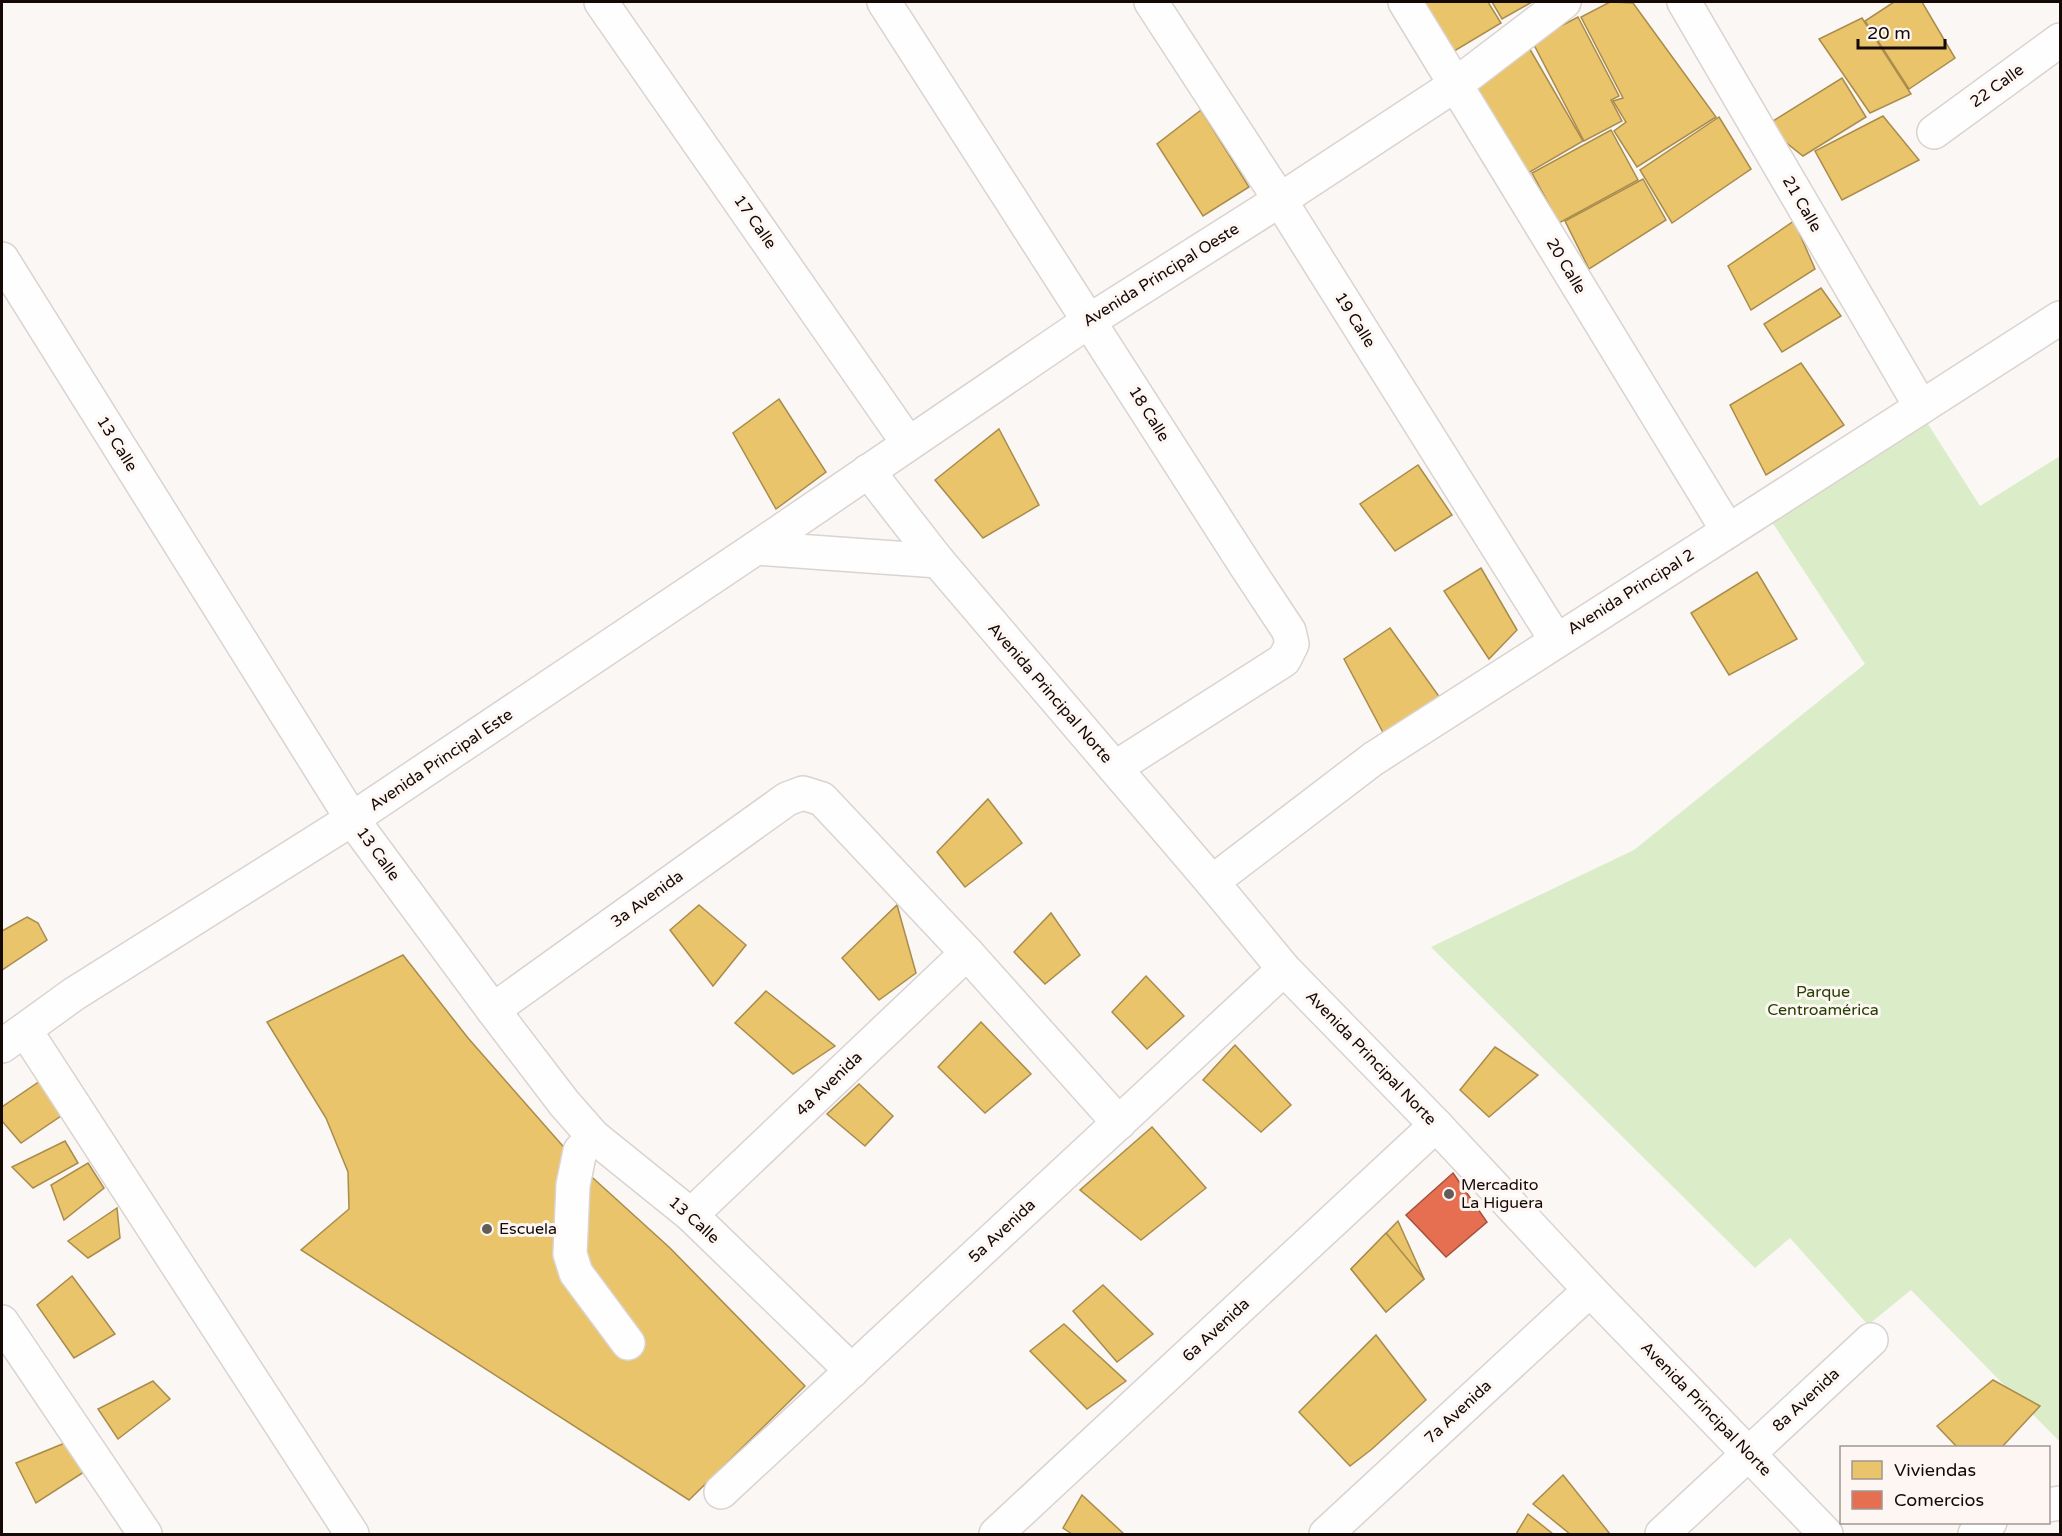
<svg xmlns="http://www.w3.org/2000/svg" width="2062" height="1536" viewBox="0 0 2062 1536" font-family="'Varela Round',sans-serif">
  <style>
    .green { fill: #daedc8 }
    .homes { fill: #e9c46a; stroke: #a98c4c; stroke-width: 1.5 }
    .shops { fill: #e76f51; stroke: #a8503a; stroke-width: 1.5 }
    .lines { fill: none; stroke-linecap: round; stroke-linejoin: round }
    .minor-casing { stroke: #dad3cf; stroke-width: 36 }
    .minor { stroke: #fefefe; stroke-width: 33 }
    .poi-dot { fill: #645c59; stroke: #fdf6f2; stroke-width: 2 }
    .labels { text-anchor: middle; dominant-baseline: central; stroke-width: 6; stroke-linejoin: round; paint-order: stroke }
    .street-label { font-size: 16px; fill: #140905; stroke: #fdf6f2 }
    .park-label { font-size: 16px; fill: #244102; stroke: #fdf6f2 }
    .poi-label { font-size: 16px; fill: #140905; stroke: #fdf6f2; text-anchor: start }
  </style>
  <rect width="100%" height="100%" fill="#faf7f5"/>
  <!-- green -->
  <path class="green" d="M1926,421L1980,506L2060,456V1442L1911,1290L1868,1325L1790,1238L1755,1268L1431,947L1634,850L1865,664L1772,522Z"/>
  <!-- homes -->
  <g class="homes">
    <path d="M1420,2H1488L1501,23L1451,53Z"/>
    <path d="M1492,2H1532L1502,19Z"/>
    <path d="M1610,2L1633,3L1716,117L1637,167L1614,131L1626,122L1613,101L1623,98L1581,17Z"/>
    <path d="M1894,2H1922L1955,58L1909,89L1865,21Z"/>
    <path d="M1578,17L1619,96L1611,100L1622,121L1584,141L1532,41Z"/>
    <path d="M1862,18L1911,94L1870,113L1819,39Z"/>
    <path d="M1528,46L1583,141L1521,177L1470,87Z"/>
    <path d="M1842,78L1866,117L1803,156L1765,126Z"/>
    <path d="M1201,110L1249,187L1203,216L1157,144Z"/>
    <path d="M1883,116L1919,160L1842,200L1815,151Z"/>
    <path d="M1719,117L1751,169L1672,223L1640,170Z"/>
    <path d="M1611,130L1638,180L1559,223L1532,173Z"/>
    <path d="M1643,179L1666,220L1589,269L1565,221Z"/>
    <path d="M1794,221L1815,269L1751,310L1728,266Z"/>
    <path d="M1821,288L1841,316L1782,352L1764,324Z"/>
    <path d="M1801,363L1844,425L1766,475L1730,405Z"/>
    <path d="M779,399L826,472L776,509L733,433Z"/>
    <path d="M999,429L1039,505L983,538L935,480Z"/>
    <path d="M1418,465L1452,515L1395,551L1360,504Z"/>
    <path d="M1481,568L1517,630L1489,659L1444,591Z"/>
    <path d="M1757,572L1797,639L1729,675L1691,613Z"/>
    <path d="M1390,628L1443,702L1386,738L1344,659Z"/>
    <path d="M988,799L1022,843L965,887L937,852Z"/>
    <path d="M699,905L746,945L713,986L670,930Z"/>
    <path d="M897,905L916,973L879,1000L842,958Z"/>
    <path d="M1051,913L1080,955L1045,984L1014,952Z"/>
    <path d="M27,917L38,923L47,940L2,970V931Z"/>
    <path d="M403,955L468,1038L583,1169L670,1248L805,1386L689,1500L301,1250L349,1209L348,1172L326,1118L267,1022Z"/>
    <path d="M1146,976L1184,1016L1147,1049L1112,1012Z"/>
    <path d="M766,991L835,1046L793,1074L735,1023Z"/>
    <path d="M981,1022L1031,1074L985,1113L938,1067Z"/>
    <path d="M1235,1045L1291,1105L1261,1132L1203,1080Z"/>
    <path d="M1495,1047L1538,1075L1489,1117L1460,1090Z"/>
    <path d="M40,1081L61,1116L21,1143L2,1121V1107Z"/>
    <path d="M859,1084L893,1116L865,1146L827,1114Z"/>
    <path d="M1152,1127L1206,1188L1141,1240L1080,1190Z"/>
    <path d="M65,1141L78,1163L33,1188L12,1167Z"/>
    <path d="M88,1163L104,1188L64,1220L51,1185Z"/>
    <path d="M117,1208L120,1238L88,1258L68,1241Z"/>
    <path d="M1398,1221L1424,1279L1386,1312L1351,1269Z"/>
    <path d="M1386,1233L1424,1279L1386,1312L1351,1269Z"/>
    <path d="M72,1276L115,1334L74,1358L37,1305Z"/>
    <path d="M1103,1285L1153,1334L1117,1362L1073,1311Z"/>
    <path d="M1064,1324L1126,1381L1087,1409L1030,1351Z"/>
    <path d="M1376,1335L1426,1400L1372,1449L1350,1466L1299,1412Z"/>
    <path d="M1993,1380L2040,1406L2001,1448H1958L1937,1426Z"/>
    <path d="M153,1381L170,1399L118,1439L98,1409Z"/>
    <path d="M65,1443L87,1470L36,1503L16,1463Z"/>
    <path d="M1563,1475L1610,1534H1570L1533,1504Z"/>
    <path d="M1082,1495L1124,1534H1072L1063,1528Z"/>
    <path d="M1528,1514L1553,1534H1516Z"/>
  </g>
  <!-- shops -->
  <path class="shops" d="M1453,1173L1487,1222L1446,1257L1406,1215Z"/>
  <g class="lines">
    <defs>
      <g id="minor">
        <path d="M601,2L908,443"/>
        <path d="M884,2L1246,566L1289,631L1292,644L1284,660L1115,768"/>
        <path d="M1151,2L1280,200L1556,640"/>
        <path d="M1405,2L1728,531"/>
        <path d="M1684,2L1921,407"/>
        <path d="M1934,132L2060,40"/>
        <path d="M2,259L352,819L493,1010L564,1103L593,1136L691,1215L852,1371"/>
        <path d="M868,471L938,561"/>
        <path d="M756,548L938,561L1212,882L1284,969L1436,1125L1590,1290L1826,1534"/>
        <path d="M1212,882L1373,759L2060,318"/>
        <path d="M493,1010L787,799L803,793L822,799L967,953L1119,1123"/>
        <path d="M25,1030L352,1534"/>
        <path d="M2,1046L74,994L352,819L756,548L1089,321L1280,200L1455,85L1564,2"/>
        <path d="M593,1136L580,1151L573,1185L570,1254L576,1273L628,1343"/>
        <path d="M691,1215L967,953"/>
        <path d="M2,1322L145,1534"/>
        <path d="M721,1492L1284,969"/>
        <path d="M2048,1505L2060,1503"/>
        <path d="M996,1534L1436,1125"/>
        <path d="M1326,1534L1590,1290"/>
        <path d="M1662,1534L1871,1340"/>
        <path d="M1975,1534L1990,1522"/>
      </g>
    </defs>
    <!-- minor casing -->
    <use href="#minor" class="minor-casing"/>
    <!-- minor -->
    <use href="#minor" class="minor"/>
  </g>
  <!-- markers -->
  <g class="poi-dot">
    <circle cx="1449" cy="1194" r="6"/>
    <circle cx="487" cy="1229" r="6"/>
  </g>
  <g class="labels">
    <!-- street labels -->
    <g class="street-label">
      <text transform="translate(1997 86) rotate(-36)">22 Calle</text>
      <text transform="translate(1802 204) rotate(60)">21 Calle</text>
      <text transform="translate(755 222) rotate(55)">17 Calle</text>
      <text transform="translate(1566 266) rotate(59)">20 Calle</text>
      <text transform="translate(1161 275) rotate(-32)">Avenida Principal Oeste</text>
      <text transform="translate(1355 320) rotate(58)">19 Calle</text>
      <text transform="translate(1149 414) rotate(58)">18 Calle</text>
      <text transform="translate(117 444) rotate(58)">13 Calle</text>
      <text transform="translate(1631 592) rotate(-32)">Avenida Principal 2</text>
      <text transform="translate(1050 693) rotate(49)">Avenida Principal Norte</text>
      <text transform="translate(441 760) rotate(-34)">Avenida Principal Este</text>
      <text transform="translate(378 854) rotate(54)">13 Calle</text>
      <text transform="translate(647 899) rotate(-36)">3a Avenida</text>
      <text transform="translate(1371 1058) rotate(46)">Avenida Principal Norte</text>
      <text transform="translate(829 1084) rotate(-44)">4a Avenida</text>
      <text transform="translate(694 1220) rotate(42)">13 Calle</text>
      <text transform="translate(1002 1231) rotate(-43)">5a Avenida</text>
      <text transform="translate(1216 1330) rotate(-43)">6a Avenida</text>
      <text transform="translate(1806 1400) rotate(-43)">8a Avenida</text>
      <text transform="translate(1706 1409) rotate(46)">Avenida Principal Norte</text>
      <text transform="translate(1458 1412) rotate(-43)">7a Avenida</text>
    </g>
    <!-- park labels -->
    <g class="park-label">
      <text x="1823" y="992">Parque<tspan x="1823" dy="18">Centroamérica</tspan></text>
    </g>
    <!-- poi labels -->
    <g class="poi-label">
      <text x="1461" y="1185">Mercadito<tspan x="1461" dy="18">La Higuera</tspan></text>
      <text x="499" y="1229">Escuela</text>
    </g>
  </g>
  <!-- border -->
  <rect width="2062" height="1536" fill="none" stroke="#140905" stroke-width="6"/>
  <!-- legend -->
  <rect x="1840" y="1446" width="210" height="78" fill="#fdf6f2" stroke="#a09793" stroke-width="1.5"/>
  <rect x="1852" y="1461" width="30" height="18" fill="#e9c46a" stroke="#a09793" stroke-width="1.5"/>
  <text x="1894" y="1476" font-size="18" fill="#140905">Viviendas</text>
  <rect x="1852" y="1491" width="30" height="18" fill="#e76f51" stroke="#a09793" stroke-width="1.5"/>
  <text x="1894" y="1506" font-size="18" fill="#140905">Comercios</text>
  <!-- scale -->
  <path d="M1858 39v9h87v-9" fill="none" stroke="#140905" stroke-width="3"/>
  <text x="1867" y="39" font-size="18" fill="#140905" stroke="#fdf6f2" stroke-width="4.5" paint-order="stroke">20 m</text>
</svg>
